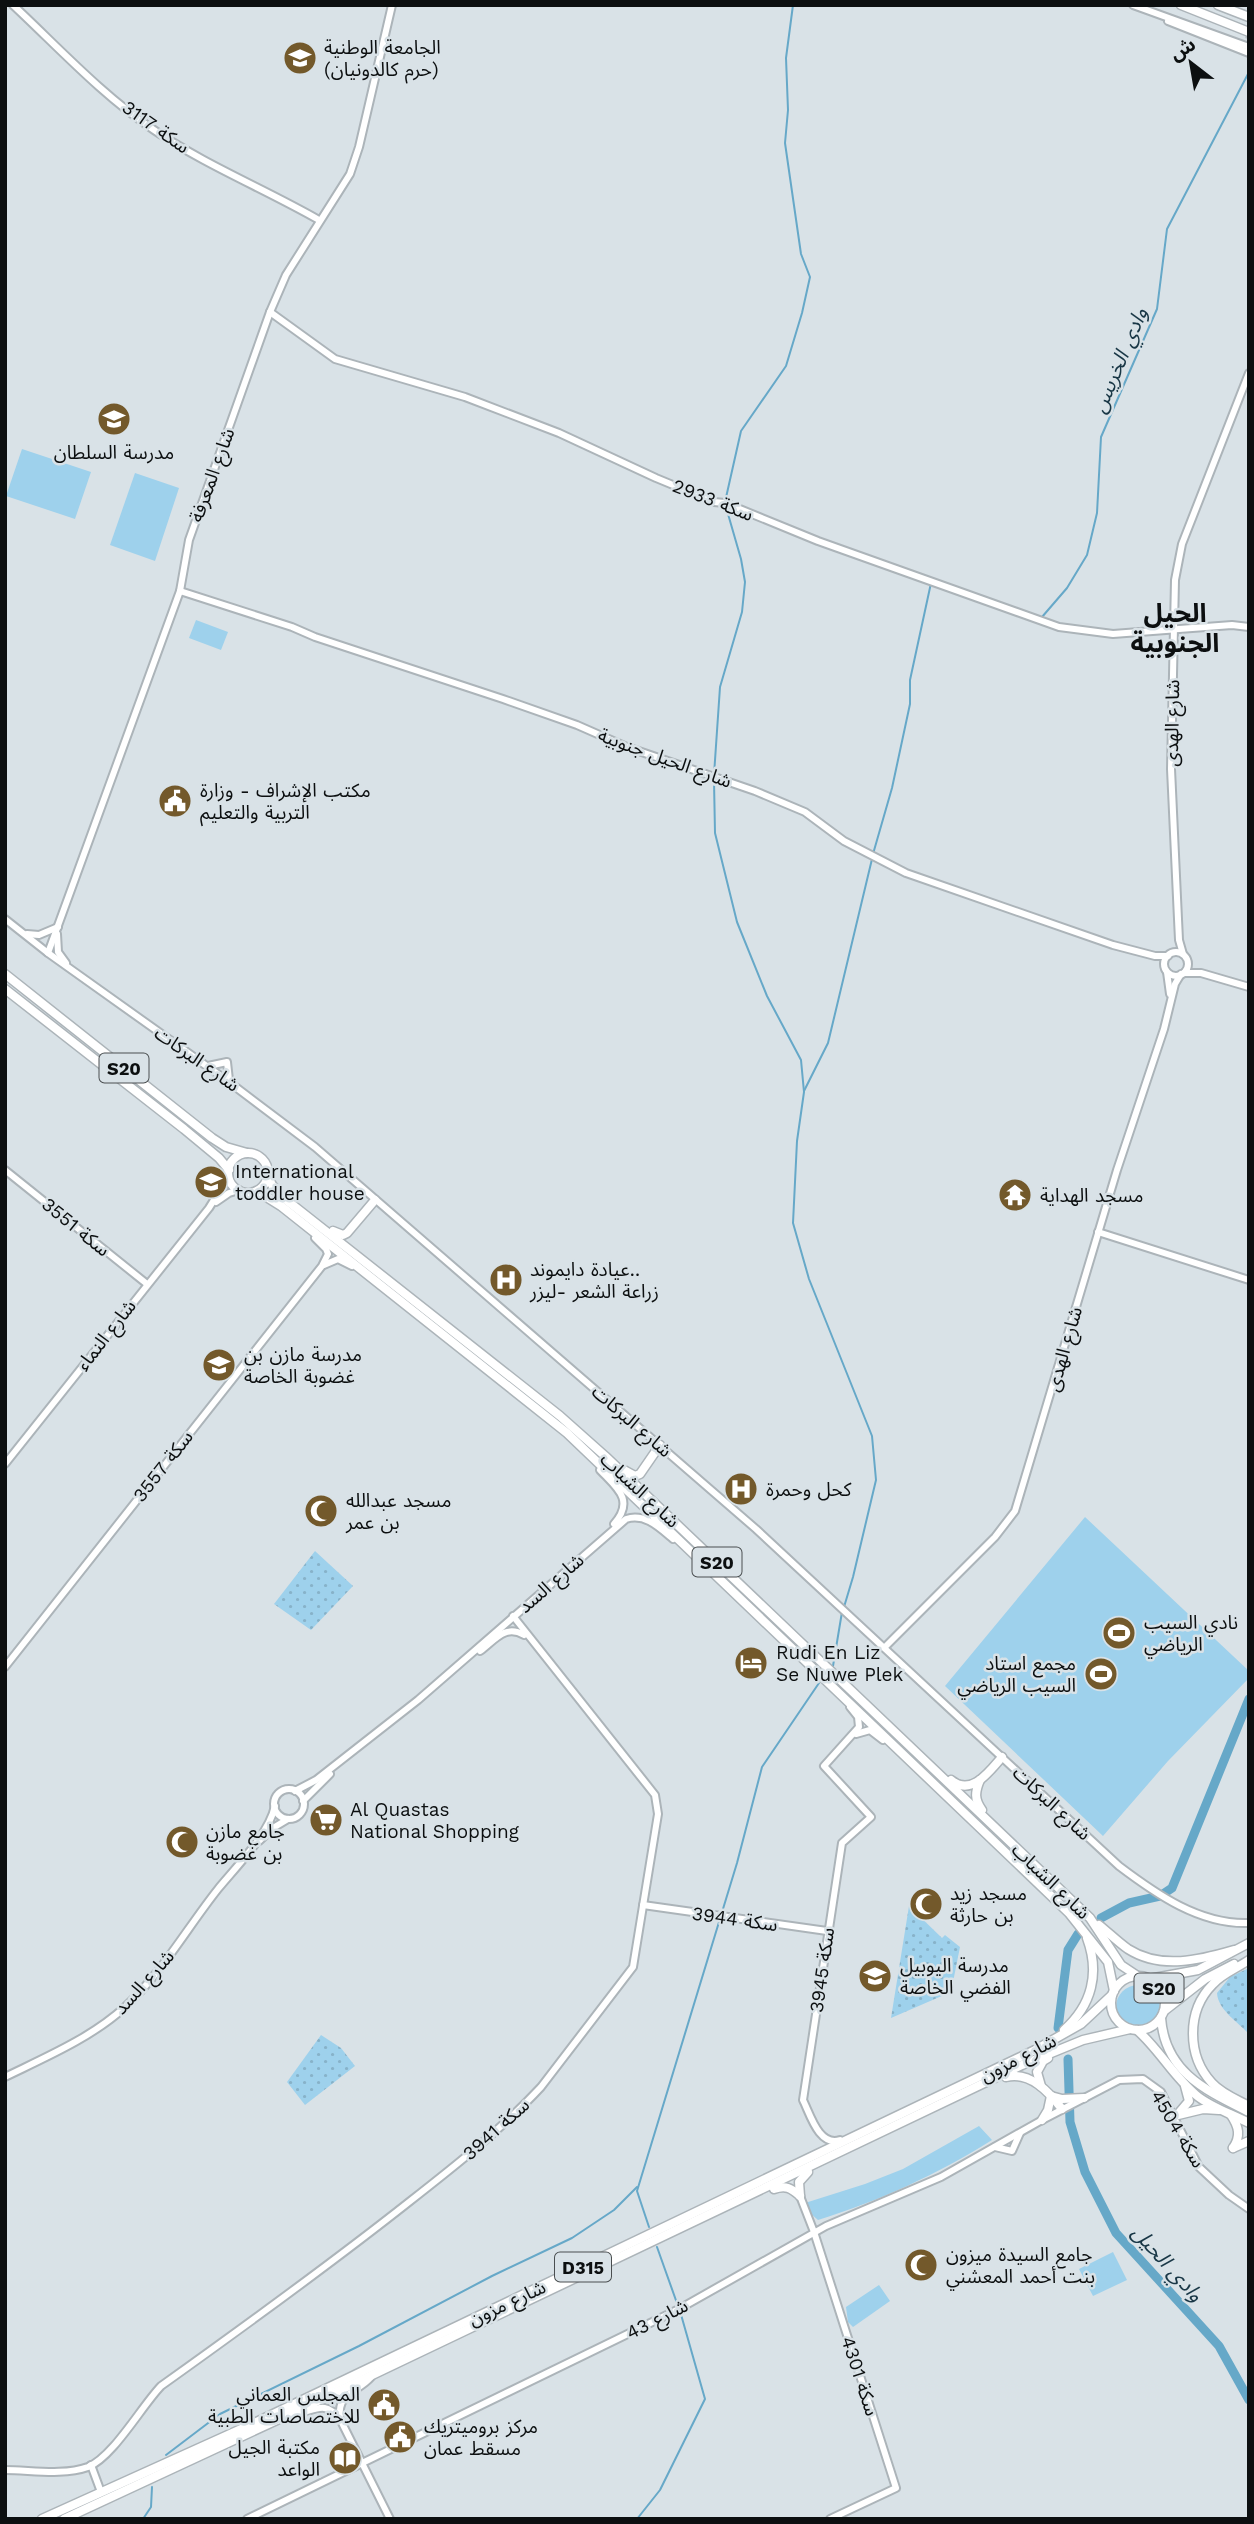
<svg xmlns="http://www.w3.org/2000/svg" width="1254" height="2524" viewBox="0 0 1254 2524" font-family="'Work Sans','Noto Sans Arabic',sans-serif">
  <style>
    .green { fill: #9ed1ec }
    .park { fill: url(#park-dots) }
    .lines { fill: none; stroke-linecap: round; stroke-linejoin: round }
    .stream { stroke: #66a8c8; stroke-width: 2 }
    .river { stroke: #66a8c8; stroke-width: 9 }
    .tertiary-tunnel { stroke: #bac2c7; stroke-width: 6; stroke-dasharray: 6 3; stroke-linecap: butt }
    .tertiary-casing { stroke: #acb4b9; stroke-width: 10 }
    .primary-casing { stroke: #acb4b9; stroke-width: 11 }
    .trunk-casing { stroke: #acb4b9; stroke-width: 11 }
    .tertiary { stroke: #fff; stroke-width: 6 }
    .primary { stroke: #fff; stroke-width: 8 }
    .trunk { stroke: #fff; stroke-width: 8 }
    .labels { text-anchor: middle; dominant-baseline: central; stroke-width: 5; stroke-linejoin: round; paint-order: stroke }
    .shield { fill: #d9e2e7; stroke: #4a4e50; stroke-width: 2 }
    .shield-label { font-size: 18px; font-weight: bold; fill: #0c0f10 }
    .poi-label { font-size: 19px; fill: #0c0f10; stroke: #d9e2e7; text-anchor: start }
    .street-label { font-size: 19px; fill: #0c0f10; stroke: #d9e2e7 }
    .water-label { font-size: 21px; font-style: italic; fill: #193746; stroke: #d9e2e7 }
    .district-label { font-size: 26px; font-weight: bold; fill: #0c0f10; stroke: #d9e2e7 }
  </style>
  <defs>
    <pattern id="park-dots" width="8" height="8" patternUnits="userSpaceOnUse" patternTransform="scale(1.75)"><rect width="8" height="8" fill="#9ed1ec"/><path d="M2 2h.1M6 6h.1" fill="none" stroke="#87b2c9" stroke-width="1.8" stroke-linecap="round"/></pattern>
  </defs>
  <rect width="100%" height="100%" fill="#d9e2e7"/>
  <!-- green -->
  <g class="green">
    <path d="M22,449L91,472L75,519L6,496Z"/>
    <path d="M135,473L179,488L155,561L110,545Z"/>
    <path d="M196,620L228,632L221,650L189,638Z"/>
    <path d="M1085,1517L1249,1671V1678L1168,1761L1103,1836L945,1686Z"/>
    <circle cx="1138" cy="2007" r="22"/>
    <path d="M979,2126L992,2140C936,2175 881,2200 818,2220L810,2213L805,2203L865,2184L903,2169Z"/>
    <path d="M1113,2252L1127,2280L1093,2296L1079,2269Z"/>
    <path d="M879,2285L890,2301L853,2327L848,2322L846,2307Z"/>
  </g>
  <!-- park -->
  <g class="park">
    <path d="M315,1551L353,1586L311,1630L274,1604Z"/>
    <path d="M909,1906L942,1938L945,1935L960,1947L951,1992L891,2018Z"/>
    <path d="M1249,1968V2034C1238,2022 1218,2010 1217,1993L1230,1977Z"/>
    <path d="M321,2035L341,2048L355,2066L305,2105L287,2082Z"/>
  </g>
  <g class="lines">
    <!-- stream -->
    <g class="stream">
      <path d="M725,502L741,431L786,366L802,313L810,277L801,254L785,143L788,110L786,58L793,5"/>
      <path d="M1042,617L1067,588L1087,555L1097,513L1101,437L1157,309L1167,229L1249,72"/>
      <path d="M714,775L720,687L742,612L745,582L741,559L726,507"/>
      <path d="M714,781L715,833L737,922L767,996L801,1060L804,1092L797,1141L793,1223L809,1279L872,1436L876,1480L853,1577L844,1607"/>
      <path d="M873,854L892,788L910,704V680L931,583"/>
      <path d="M804,1091L828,1043L872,859"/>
      <path d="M833,1666L842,1612"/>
      <path d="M649,2227L637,2191L737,1863L762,1767L819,1683"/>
      <path d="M657,2247L678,2306"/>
      <path d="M166,2455L220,2414L359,2346L492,2276L572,2238L614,2210L637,2187"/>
      <path d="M143,2519L151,2507L152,2487"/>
      <path d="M637,2519L660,2490L705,2399L680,2311"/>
    </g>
    <!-- river -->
    <g class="river">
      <path d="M1101,1918L1129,1903L1160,1896L1172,1888L1249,1699"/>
      <path d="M1058,2028L1068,1950L1078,1934"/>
      <path d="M1068,2059L1070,2122L1085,2172L1116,2233L1219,2346L1249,2400"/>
    </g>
    <!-- tertiary-tunnel -->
    <path class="tertiary-tunnel" d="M1248,39L1249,36"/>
    <defs>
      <g id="tertiary">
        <path d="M13,5C58,47 102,95 154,130C205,165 265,189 319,220"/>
        <path d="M1133,5L1249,47"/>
        <path d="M1168,21L1249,53"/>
        <path d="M270,312L335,359L465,397L559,433L656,478L714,502L725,503L818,541L1059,627L1113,634L1232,625L1249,627"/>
        <path d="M180,591L292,627L315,637L503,699L577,725L627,747L755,791L805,812L844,841L906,873L1113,945L1155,956H1168"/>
        <path d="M5,919L48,953L229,1082L315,1147L756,1529L1119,1866C1156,1894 1200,1925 1249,1923"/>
        <path d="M27,934L39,935L58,927"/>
        <path d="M57,934L58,952L66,963"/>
        <circle cx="1176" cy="964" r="12"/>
        <path d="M48,953L180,591L189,540L270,312L286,275L350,174L359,147L392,5"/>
        <path d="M1183,954L1179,940L1178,919L1171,769L1175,580L1182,544L1249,373"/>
        <path d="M1167,972L1170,994"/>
        <path d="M1184,973H1201L1249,987"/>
        <path d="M208,1066L227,1062L229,1080"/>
        <path d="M5,1170L147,1284"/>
        <path d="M216,1202L229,1193L239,1190"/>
        <path d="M1098,1232L1249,1280"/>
        <path d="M324,1265L338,1259L352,1266"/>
        <path d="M5,1464L209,1208L229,1176"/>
        <path d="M600,1470C617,1488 635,1500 614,1524"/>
        <path d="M885,1647L995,1537L1015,1511L1117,1170L1164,1029L1175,984L1181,974"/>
        <path d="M480,1651C495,1640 505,1624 524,1635"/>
        <path d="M5,1667L322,1266L328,1254L326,1249L315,1238"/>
        <path d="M856,1734L870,1730L883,1740"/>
        <circle cx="289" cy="1804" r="15"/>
        <path d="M295,1791L316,1780L418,1700L626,1519C645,1513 659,1527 673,1539"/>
        <path d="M303,1801L330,1774"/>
        <path d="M259,1841L273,1828L288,1819"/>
        <path d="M643,1905L827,1931"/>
        <path d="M5,2077C46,2057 91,2038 125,2007C162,1973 187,1928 218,1889C236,1867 269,1834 275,1806"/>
        <path d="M840,2140C819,2147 810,2114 803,2100L842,1843L871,1817L824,1766L859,1727L858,1717L850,1707"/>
        <path d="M995,2147L1012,2151L1020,2133"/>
        <path d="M800,2196L814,2232L896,2488L830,2519"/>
        <path d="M296,2414C317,2410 324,2400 340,2419L390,2519"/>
        <path d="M340,2417C337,2393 358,2392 371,2377"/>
        <path d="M91,2465L101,2492"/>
        <path d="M5,2470C31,2470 63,2476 88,2467C113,2457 141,2407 161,2386C245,2326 328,2266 409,2202C455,2166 502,2129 541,2087L633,1967L658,1814L655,1795L513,1616"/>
        <path d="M247,2519L679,2309L826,2226L941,2177L1042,2120L1119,2080L1143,2079L1161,2092L1199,2167L1229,2195L1249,2209"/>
      </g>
      <g id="primary">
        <path d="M5,974L212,1138L226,1147L247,1153"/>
        <path d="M5,989L184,1129L219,1158L229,1170"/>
        <circle cx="248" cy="1173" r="20"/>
        <path d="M268,1176L272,1185L285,1199L560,1416L605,1456L1090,1918L1121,1965L1139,1977"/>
        <path d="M257,1191L281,1206L567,1433L1069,1913L1108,1962L1114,1991"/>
        <path d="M333,1231L343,1235L347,1233L375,1200"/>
        <path d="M624,1470L635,1476L640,1474L660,1445"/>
        <path d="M951,1780C971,1797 989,1772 1002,1757"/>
        <path d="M980,1780C975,1792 974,1799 982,1810"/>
        <path d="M1099,1925C1109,1933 1118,1942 1128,1949C1161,1970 1200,1960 1234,1950"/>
        <path d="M1249,1960C1237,1968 1222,1974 1213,1984C1186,2011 1187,2056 1212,2083C1222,2094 1236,2099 1249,2106"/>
        <circle cx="1138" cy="2003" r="27"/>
        <path d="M1149,1979L1198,1970L1249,1943"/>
        <path d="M1164,2011L1205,1979L1234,1964"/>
        <path d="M1161,2018C1165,2072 1205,2090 1249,2112"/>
        <path d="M1064,2030C1092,2005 1100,1973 1087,1938"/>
        <path d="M1137,2030C1159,2049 1173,2076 1196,2095C1210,2107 1232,2114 1249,2123"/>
        <path d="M1006,2077C1030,2071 1049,2092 1062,2109"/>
        <path d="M1041,2086L1037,2072L1043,2061L1048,2058"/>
        <path d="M1051,2096L1062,2099L1084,2098"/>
        <path d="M1178,2114L1189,2101L1185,2086"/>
        <path d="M1231,2115C1239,2127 1241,2136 1233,2148"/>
        <path d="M1174,2116L1203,2109L1219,2110"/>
        <path d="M1042,2120L1048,2110L1051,2096"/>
        <path d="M1233,2148L1249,2141"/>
        <path d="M774,2189C786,2185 791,2188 800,2196"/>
        <path d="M800,2196L799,2182L808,2172"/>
        <path d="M42,2519L248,2426L1035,2050L1081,2024L1112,1995"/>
        <path d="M64,2519L305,2407L1022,2065L1083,2040L1130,2029"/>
      </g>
      <g id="trunk">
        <path d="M1181,5L1249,32"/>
        <path d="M1218,5L1249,17"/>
      </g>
    </defs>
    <!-- tertiary casing -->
    <use href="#tertiary" class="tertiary-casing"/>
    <!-- primary casing -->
    <use href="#primary" class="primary-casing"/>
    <!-- trunk casing -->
    <use href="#trunk" class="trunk-casing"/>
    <!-- tertiary -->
    <use href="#tertiary" class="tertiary"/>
    <!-- primary -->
    <use href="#primary" class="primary"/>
    <!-- trunk -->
    <use href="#trunk" class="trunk"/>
  </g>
  <!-- icons -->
  <defs>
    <symbol id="university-disc" viewBox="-11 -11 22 22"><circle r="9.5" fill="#73592b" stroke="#d9e2e7"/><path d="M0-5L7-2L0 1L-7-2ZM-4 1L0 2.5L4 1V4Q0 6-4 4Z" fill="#fff"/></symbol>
    <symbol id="school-disc" viewBox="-11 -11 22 22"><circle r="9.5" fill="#73592b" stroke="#d9e2e7"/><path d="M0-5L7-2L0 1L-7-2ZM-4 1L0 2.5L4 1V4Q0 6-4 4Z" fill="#fff"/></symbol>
    <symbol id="civic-disc" viewBox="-11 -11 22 22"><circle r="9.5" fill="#73592b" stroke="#d9e2e7"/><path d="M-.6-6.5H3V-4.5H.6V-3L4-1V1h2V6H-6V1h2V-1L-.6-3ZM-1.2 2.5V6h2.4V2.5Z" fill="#fff"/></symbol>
    <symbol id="temple-disc" viewBox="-11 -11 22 22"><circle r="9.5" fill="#73592b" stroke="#d9e2e7"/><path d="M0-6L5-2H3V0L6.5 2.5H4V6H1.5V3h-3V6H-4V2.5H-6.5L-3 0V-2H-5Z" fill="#fff"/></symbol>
    <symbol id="hospital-disc" viewBox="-11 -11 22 22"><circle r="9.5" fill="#73592b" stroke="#d9e2e7"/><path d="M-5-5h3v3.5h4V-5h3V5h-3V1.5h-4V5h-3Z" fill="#fff"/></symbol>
    <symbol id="mosque-disc" viewBox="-11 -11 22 22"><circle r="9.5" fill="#73592b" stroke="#d9e2e7"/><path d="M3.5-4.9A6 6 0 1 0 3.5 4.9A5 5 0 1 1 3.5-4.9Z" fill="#fff"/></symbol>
    <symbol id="stadium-disc" viewBox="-11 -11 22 22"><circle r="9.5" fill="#73592b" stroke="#d9e2e7"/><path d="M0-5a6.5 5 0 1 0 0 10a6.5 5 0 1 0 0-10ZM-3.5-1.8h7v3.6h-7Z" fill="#fff"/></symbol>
    <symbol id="hotel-disc" viewBox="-11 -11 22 22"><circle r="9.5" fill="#73592b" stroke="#d9e2e7"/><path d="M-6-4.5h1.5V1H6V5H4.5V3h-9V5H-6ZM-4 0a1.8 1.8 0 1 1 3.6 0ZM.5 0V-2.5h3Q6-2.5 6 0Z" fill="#fff"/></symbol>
    <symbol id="supermarket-disc" viewBox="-11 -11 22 22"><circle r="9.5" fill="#73592b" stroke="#d9e2e7"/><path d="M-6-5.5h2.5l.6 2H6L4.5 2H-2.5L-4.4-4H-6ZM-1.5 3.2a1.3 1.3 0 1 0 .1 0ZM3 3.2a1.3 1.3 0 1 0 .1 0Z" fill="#fff"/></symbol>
    <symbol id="library-disc" viewBox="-11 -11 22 22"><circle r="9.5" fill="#73592b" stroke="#d9e2e7"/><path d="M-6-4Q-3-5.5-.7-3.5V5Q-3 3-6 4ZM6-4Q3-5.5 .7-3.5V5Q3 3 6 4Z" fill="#fff"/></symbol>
  </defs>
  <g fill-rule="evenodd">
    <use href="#university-disc" x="281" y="39" width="38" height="38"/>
    <use href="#school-disc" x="95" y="400" width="38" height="38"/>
    <use href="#civic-disc" x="156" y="782" width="38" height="38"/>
    <use href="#school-disc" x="192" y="1163" width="38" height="38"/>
    <use href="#temple-disc" x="996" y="1176" width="38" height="38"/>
    <use href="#hospital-disc" x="487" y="1261" width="38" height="38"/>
    <use href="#school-disc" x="200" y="1346" width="38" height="38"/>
    <use href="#hospital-disc" x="722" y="1470" width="38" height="38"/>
    <use href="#mosque-disc" x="302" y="1492" width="38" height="38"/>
    <use href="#stadium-disc" x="1100" y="1614" width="38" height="38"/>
    <use href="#hotel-disc" x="732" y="1644" width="38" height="38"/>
    <use href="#stadium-disc" x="1082" y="1655" width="38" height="38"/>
    <use href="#supermarket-disc" x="307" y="1801" width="38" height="38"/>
    <use href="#mosque-disc" x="163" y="1823" width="38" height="38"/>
    <use href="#mosque-disc" x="907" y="1885" width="38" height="38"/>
    <use href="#school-disc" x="856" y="1957" width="38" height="38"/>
    <use href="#mosque-disc" x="902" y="2246" width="38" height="38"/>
    <use href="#civic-disc" x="365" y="2386" width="38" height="38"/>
    <use href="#civic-disc" x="381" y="2418" width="38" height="38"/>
    <use href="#library-disc" x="326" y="2439" width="38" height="38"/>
  </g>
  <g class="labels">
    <!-- shield labels -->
    <g class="shield">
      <rect x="99.5" y="1053.5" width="49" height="29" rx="5"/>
      <rect x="692.5" y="1547.5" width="49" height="29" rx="5"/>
      <rect x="1134.5" y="1973.5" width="49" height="29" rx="5"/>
      <rect x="555" y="2252.5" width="56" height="29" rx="5"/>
    </g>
    <g class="shield-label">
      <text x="124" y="1068">S20</text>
      <text x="717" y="1562">S20</text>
      <text x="1159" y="1988">S20</text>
      <text x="583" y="2267">D315</text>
    </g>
    <!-- poi labels -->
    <g class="poi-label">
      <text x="324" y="47">الجامعة الوطنية<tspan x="324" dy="22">(حرم كالدونيان)</tspan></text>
      <text x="114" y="452" text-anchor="middle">مدرسة السلطان</text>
      <text x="200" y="790">مكتب الإشراف - وزارة<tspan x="200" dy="22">التربية والتعليم</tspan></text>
      <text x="235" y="1171">International<tspan x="235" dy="22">toddler house</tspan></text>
      <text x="1040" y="1195">مسجد الهداية</text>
      <text x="530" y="1269">عيادة دايموند..<tspan x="530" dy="22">زراعة الشعر -ليزر</tspan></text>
      <text x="244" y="1354">مدرسة مازن بن<tspan x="244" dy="22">غضوبة الخاصة</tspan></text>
      <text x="766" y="1489">كحل وحمرة</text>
      <text x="346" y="1500">مسجد عبدالله<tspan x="346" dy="22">بن عمر</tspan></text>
      <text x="1144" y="1622">نادي السيب<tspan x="1144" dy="22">الرياضي</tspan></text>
      <text x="776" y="1652">Rudi En Liz<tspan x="776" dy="22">Se Nuwe Plek</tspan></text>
      <text x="1076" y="1663" text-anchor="end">مجمع استاد<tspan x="1076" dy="22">السيب الرياضي</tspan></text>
      <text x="350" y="1809">Al Quastas<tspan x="350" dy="22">National Shopping</tspan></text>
      <text x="206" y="1831">جامع مازن<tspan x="206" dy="22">بن غضوبة</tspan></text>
      <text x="950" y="1893">مسجد زيد<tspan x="950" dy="22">بن حارثة</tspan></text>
      <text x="900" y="1965">مدرسة اليوبيل<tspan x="900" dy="22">الفضي الخاصة</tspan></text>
      <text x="946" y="2254">جامع السيدة ميزون<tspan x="946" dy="22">بنت أحمد المعشني</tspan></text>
      <text x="360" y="2394" text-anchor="end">المجلس العماني<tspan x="360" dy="22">للاختصاصات الطبية</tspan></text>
      <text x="424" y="2426">مركز بروميتريك<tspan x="424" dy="22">مسقط عمان</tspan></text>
      <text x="320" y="2447" text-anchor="end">مكتبة الجيل<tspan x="320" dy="22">الواعد</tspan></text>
    </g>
    <!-- street labels -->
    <g class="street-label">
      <text transform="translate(156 127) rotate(35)">سكة 3117</text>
      <text transform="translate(212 475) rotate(-70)">شارع المعرفة</text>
      <text transform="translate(713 500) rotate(21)">سكة 2933</text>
      <text transform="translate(1172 723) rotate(-89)">شارع الهدى</text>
      <text transform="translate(665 758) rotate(20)">شارع الحيل جنوبية</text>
      <text transform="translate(197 1059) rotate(35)">شارع البركات</text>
      <text transform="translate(76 1227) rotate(39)">سكة 3551</text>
      <text transform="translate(106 1335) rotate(-52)">شارع النماء</text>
      <text transform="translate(1064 1349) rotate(-74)">شارع الهدى</text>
      <text transform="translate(632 1421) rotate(41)">شارع البركات</text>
      <text transform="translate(163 1466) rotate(-52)">سكة 3557</text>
      <text transform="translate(640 1490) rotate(43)">شارع الشباب</text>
      <text transform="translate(551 1583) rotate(-41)">شارع السد</text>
      <text transform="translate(1052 1803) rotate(43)">شارع البركات</text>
      <text transform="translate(1051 1881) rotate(44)">شارع الشباب</text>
      <text transform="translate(735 1919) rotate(8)">سكة 3944</text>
      <text transform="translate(822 1970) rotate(-82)">سكة 3945</text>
      <text transform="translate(144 1982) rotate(-48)">شارع السد</text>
      <text transform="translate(1018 2058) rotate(-27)">شارع مزون</text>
      <text transform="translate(496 2129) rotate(-42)">سكة 3941</text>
      <text transform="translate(1178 2129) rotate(59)">سكة 4504</text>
      <text transform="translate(507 2303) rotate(-25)">شارع مزون</text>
      <text transform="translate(657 2319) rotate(-27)">شارع 43</text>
      <text transform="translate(860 2376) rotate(72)">سكة 4301</text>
    </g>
    <!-- water labels -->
    <g class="water-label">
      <text transform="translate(1119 360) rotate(-67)">وادي الخريس</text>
      <text transform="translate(1168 2263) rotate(48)">وادي الحيل</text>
    </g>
    <!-- district labels -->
    <g class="district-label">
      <text x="1175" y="613">الحيل<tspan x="1175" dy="30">الجنوبية</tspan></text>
    </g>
  </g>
  <!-- border -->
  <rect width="1254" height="2524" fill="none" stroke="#0c0f10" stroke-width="14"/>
  <!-- north arrow -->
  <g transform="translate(1191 63) rotate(329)" stroke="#d9e2e7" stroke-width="5" paint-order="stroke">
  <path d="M0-5L12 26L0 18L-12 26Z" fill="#0c0f10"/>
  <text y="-10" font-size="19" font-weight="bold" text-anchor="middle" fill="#0c0f10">ش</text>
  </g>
</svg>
